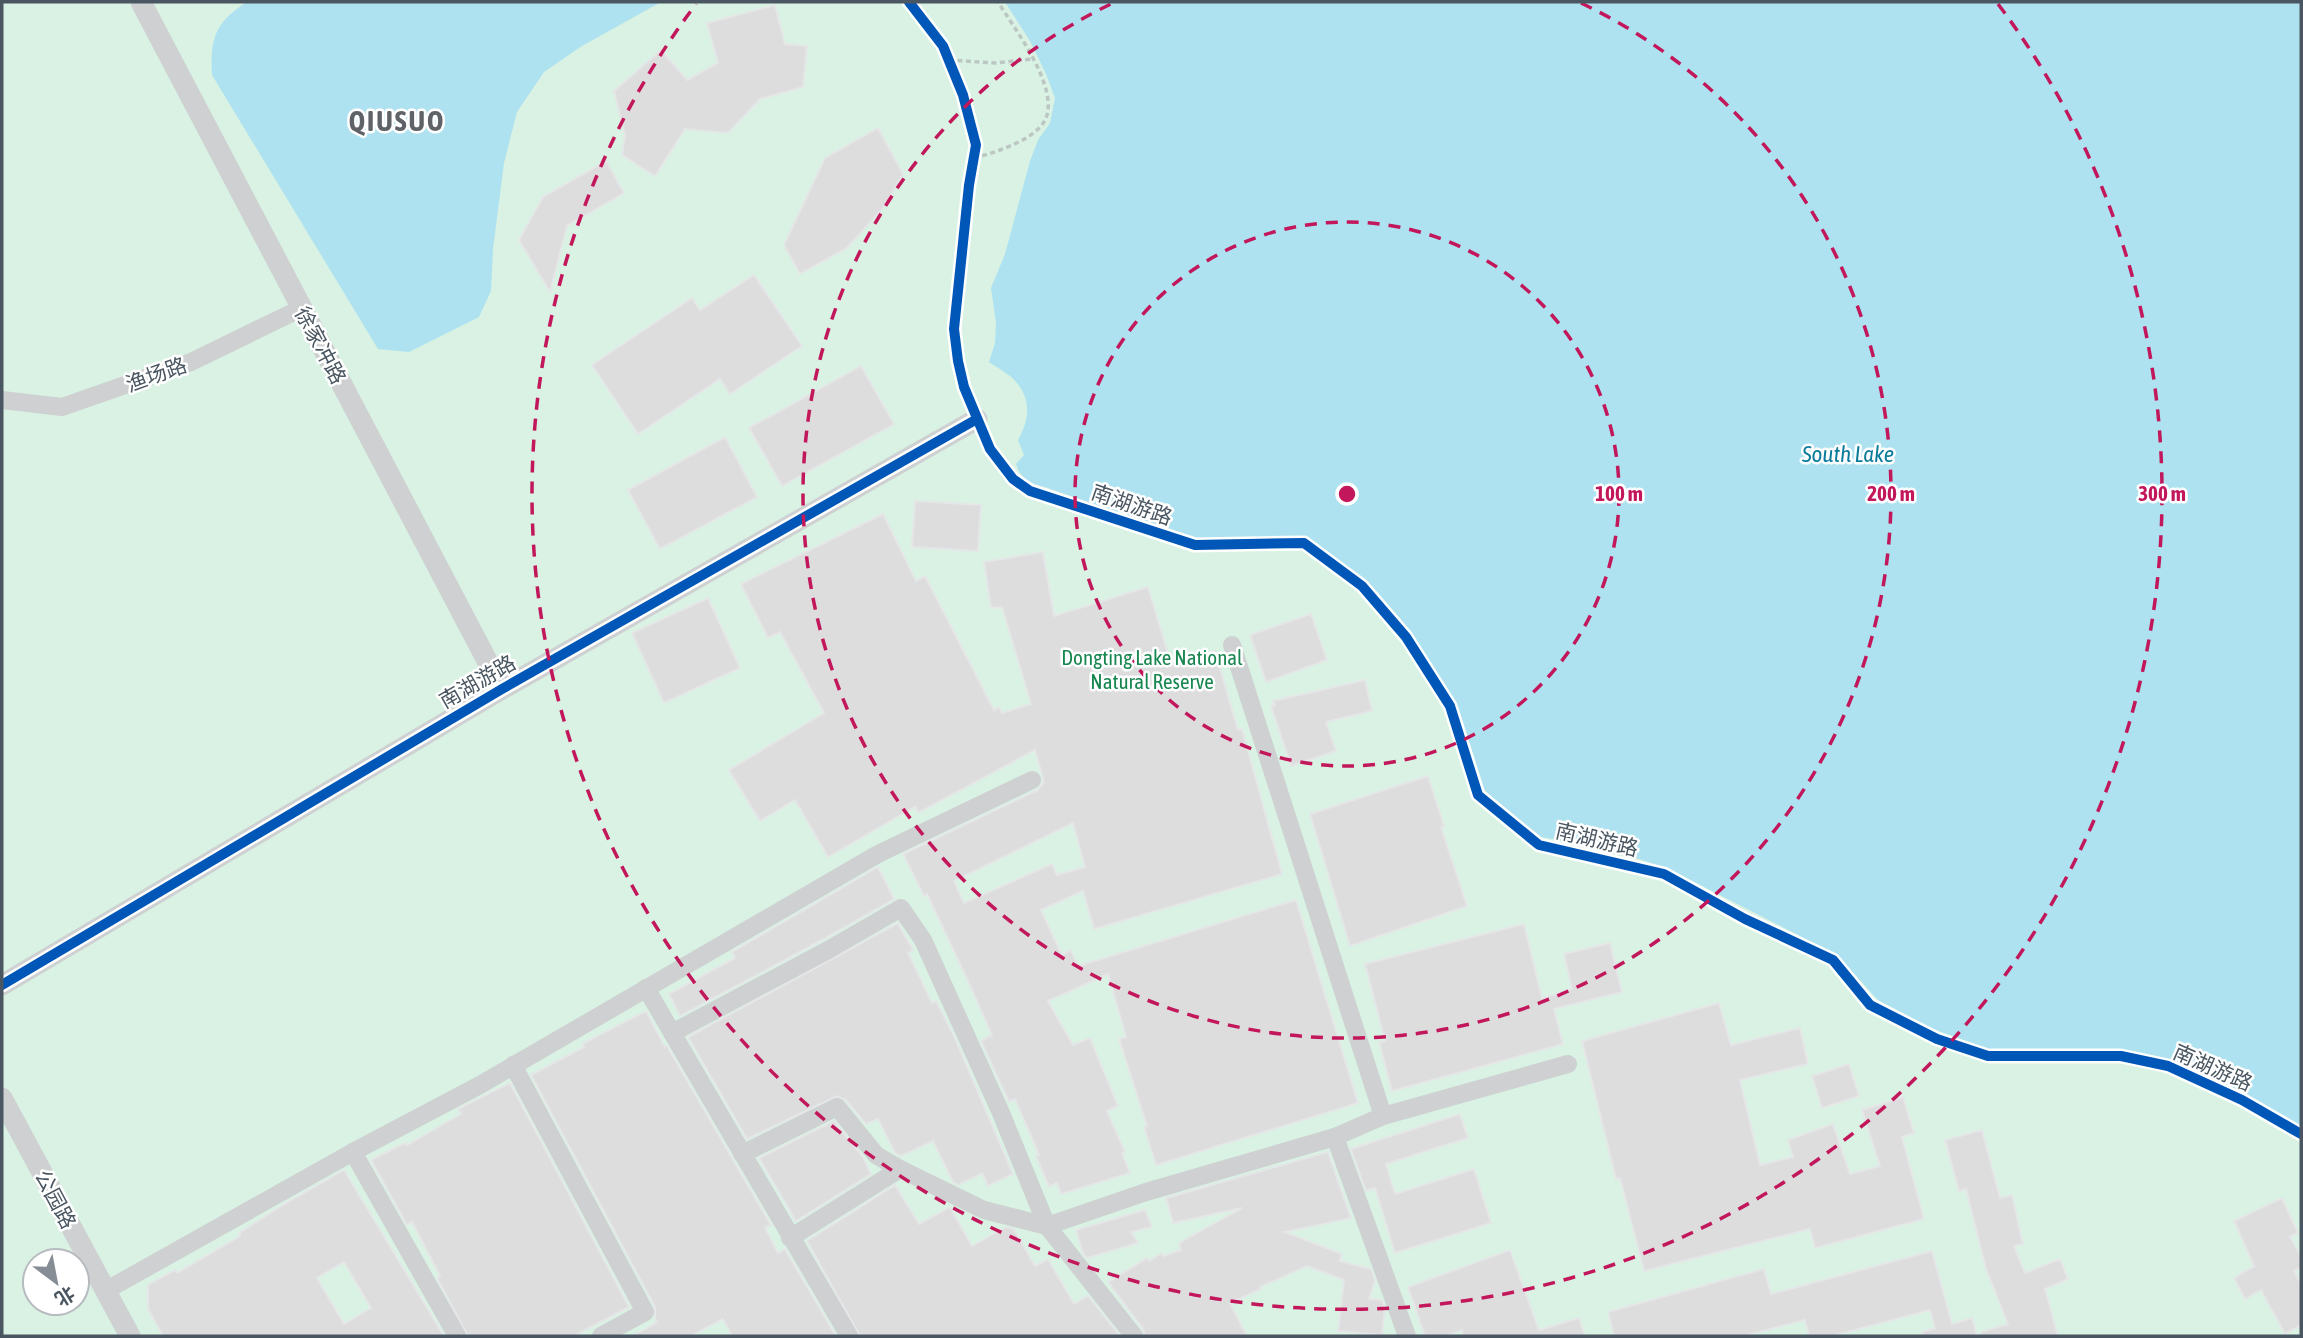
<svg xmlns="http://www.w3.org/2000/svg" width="2303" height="1338" viewBox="0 0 2303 1338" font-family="'Asap Condensed','Noto Sans SC',sans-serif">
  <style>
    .green { fill: #d9f2e3; fill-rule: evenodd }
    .water { fill: #aee2f0 }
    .building { fill: #ddddde; stroke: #e5e6e7; stroke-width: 2; fill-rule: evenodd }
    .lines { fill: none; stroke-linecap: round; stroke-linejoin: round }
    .path { stroke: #bcc7c4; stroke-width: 3.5; stroke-dasharray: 5 3.5; stroke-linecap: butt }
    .minor { stroke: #ced0d2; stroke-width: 18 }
    .tertiary { stroke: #ced0d2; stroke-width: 21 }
    .cycleway-casing { stroke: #fff; stroke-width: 15 }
    .cycleway { stroke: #0057b8; stroke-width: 10 }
    .ring { fill: none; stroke: #c2185b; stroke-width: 3.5; stroke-dasharray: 12 9 }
    .labels { text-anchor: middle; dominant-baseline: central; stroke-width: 5; stroke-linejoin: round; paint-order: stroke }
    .street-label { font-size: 21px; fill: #4a5661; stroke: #fff }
    .park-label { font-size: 21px; fill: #17864f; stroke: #fff }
    .water-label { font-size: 23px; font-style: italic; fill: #0c7c9b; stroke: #fff }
    .district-label { font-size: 28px; font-weight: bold; letter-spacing: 2px; fill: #5f6368; stroke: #fff }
    .centre { fill: #c2185b; stroke: #fff; stroke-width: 3.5 }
    .ring-label { font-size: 21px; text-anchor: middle; font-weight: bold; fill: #c2185b; stroke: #fff; stroke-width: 5; stroke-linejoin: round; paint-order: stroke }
  </style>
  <rect width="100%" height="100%" fill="#f4f4f4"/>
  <!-- green -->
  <path class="green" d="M2,2H2301V1336H2ZM35,1261H77V1303H35Z"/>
  <!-- water -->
  <g class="water">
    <path d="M247,2H661L582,46L544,72L517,112L504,163L493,249L491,291L479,317L409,352L378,349L212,75C210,39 215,22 247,2Z"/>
    <path d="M1005,2H2301V1126L2214,1078L2167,1059L2114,1049L1990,1050L1933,1029L1878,1000L1837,955L1671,870L1607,848L1541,837L1485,791L1457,704L1426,657L1391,610L1367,582L1305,537L1196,540L1045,487C1030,484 1021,479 1016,464L1024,455L1018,440C1029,421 1032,400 1016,382C1010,374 997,368 989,362L995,343L996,324L991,288L1005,254L1030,161L1038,140L1050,123L1055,98L1046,74L1030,41Z"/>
  </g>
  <!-- building -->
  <g class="building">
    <path d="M775,5L785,44L807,46L803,87L760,99L728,133L685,129L655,176L622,155L625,135L614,91L661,50L687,80L718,63L707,23Z"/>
    <path d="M878,128L903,174L884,207L847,248L800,274L784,245L825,158Z"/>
    <path d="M606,161L624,193L567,226L550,292L519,240L543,197Z"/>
    <path d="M754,275L802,346L730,394L720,379L638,434L592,365L692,298L700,310Z"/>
    <path d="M861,366L894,424L782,486L749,428Z"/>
    <path d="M725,437L757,497L660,549L628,490Z"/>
    <path d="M915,501L981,505L978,551L912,547Z"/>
    <path d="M883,514L916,581L925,576L994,710L999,707L1002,713L1031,704L1002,607L991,608L984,562L1043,552L1054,616L1148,587L1171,663L1215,651L1238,730L1242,729L1282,874L1094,929L1083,891L1041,910L1062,955L1071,950L1078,966L1296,900L1358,1103L1156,1165L1144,1127L1147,1126L1119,1039L1126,1037L1108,974L1048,1001L1073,1045L1090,1038L1118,1106L1107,1111L1125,1152L1122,1153L1130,1173L1061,1194L1057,1183L1049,1187L1036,1156L1039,1155L1015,1099L1009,1102L981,1041L992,1035L968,981L927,894L924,896L903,854L1038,790L1044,782L1035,750L918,813L915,807L828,857L795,800L760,821L729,770L824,713L780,632L768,638L741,584ZM1073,823L1085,867L1057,875L1052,864L964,903L954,881Z"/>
    <path d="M708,598L740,668L664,703L632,633Z"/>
    <path d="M1311,614L1327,660L1266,682L1250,635Z"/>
    <path d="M1365,680L1372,711L1326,722L1336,751L1291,766L1271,706L1275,705L1273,701Z"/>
    <path d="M1428,776L1444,826L1441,827L1467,906L1350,946L1310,814Z"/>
    <path d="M878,867L894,899L822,940L680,1016L669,994L735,958L732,952Z"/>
    <path d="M898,923L913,950L908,953L932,1003L936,1001L954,1036L1013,1174L988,1186L982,1173L958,1185L953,1182L933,1141L901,1156L895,1153L878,1119L866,1124L846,1100L837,1096L747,1139L688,1037Z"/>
    <path d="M1524,924L1542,998L1572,989L1564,954L1610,943L1622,992L1554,1009L1563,1044L1392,1091L1379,1042L1385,1041L1365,964Z"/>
    <path d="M1719,1003L1731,1045L1800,1028L1808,1064L1740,1080L1760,1165L1793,1157L1788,1140L1833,1124L1850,1174L1880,1166L1862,1110L1903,1097L1914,1133L1902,1137L1924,1219L1815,1248L1810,1229L1644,1271L1620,1178L1616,1179L1582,1041Z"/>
    <path d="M646,1011L665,1047L667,1046L771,1225L765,1228L778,1253L785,1249L836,1336H732L723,1319L691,1336H633L657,1322L655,1318V1307L531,1075L584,1047L582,1044Z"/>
    <path d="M1849,1064L1859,1096L1822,1108L1812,1076Z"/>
    <path d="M510,1083L629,1307L574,1336H468L437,1278L440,1276L412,1222L407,1225L371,1160L405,1143L407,1145L461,1114L458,1109Z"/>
    <path d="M1460,1114L1468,1138L1386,1164L1395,1194L1474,1169L1491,1223L1395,1253L1375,1188L1366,1191L1351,1149Z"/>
    <path d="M834,1121L863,1157L871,1174L796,1221L759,1158Z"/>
    <path d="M1982,1130L2000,1198L2012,1195L2023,1244L2014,1246L2025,1273L2060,1259L2068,1279L2045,1289L2058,1336H1982L1981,1332L2008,1324L1986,1269L1966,1189L1959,1191L1945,1140Z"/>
    <path d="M1328,1152L1351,1218L1285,1232L1342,1254L1340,1261L1371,1269L1375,1280L1369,1299L1382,1300L1385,1309L1382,1335L1338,1331L1344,1280L1307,1266L1260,1287L1261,1289L1230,1303L1247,1336H1145L1143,1329L1108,1282L1147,1258L1149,1261L1162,1253L1163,1256L1181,1250L1179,1243L1242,1208L1173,1223L1166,1198Z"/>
    <path d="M344,1170L444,1336H163L148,1309V1285L175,1270L177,1273L240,1236L239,1233L286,1203ZM344,1262L371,1308L344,1324L317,1278Z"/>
    <path d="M895,1185L919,1224L950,1207L972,1246L1006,1227L1014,1229L1035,1266L1048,1259L1074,1304L1088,1296L1120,1336H860L807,1241Z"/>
    <path d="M2282,1198L2298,1233L2290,1237L2301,1256V1267L2294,1271L2301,1284V1325L2285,1334L2261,1290L2245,1299L2234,1278L2254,1266L2234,1221Z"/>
    <path d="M1145,1210L1152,1227L1131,1232L1138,1243L1087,1258L1083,1253L1076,1230Z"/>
    <path d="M1510,1250L1539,1330L1579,1318L1585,1336H1463L1462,1330L1445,1336H1425L1408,1287Z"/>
    <path d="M1932,1251L1952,1324L1972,1318L1977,1336H1923L1922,1332L1935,1328L1930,1310L1832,1336H1809L1805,1320L1744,1336H1614L1608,1312L1764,1269L1771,1294Z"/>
  </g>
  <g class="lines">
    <!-- path -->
    <g class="path">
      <path d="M949,60L996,63L1032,59"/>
      <path d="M974,158C994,153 1035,140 1045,120C1061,89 1014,28 998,2"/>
    </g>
    <!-- minor -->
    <g class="minor">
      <path d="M2,400L62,407L191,362L302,308"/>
      <path d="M1232,645L1383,1116"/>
      <path d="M646,988L849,1336"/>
      <path d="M672,1033L828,950L901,908L923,940L1001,1113L1047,1226L1134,1336"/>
      <path d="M513,1065L645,1312L601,1336"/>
      <path d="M1335,1137L1407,1336"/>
      <path d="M353,1152L457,1336"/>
      <path d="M742,1154L837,1107L876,1155L900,1169L984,1210L1047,1226L1146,1192L1335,1137L1383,1116L1568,1064"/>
      <path d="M790,1238L900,1169"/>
      <path d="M105,1291L353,1152L480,1085L878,854L1032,780"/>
    </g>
    <!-- tertiary -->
    <g class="tertiary">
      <path d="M141,2L502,689"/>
      <path d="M2,985L502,689L977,419"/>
      <path d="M2,1098L130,1336"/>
    </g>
    <defs>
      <g id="cycleway">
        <path d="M909,2L943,46L963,95L976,145L969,185L954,329L958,361L964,387L990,449L1013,479L1030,491L1195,545L1304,543L1362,586L1406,637L1450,706L1478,795L1539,845L1664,874L1745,919L1833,960L1870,1005L1937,1039L1988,1056H2121L2168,1066L2242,1100L2301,1134"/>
        <path d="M2,985L502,689L977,419"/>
      </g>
    </defs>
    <!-- cycleway casing -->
    <use href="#cycleway" class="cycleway-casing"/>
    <!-- cycleway -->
    <use href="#cycleway" class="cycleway"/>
  </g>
  <!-- distance rings -->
  <g class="ring">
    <circle cx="1347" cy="494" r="272"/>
    <path d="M1581 3A544 544 0 1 1 1113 3"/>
    <path d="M1998 4A815 815 0 1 1 696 4"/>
  </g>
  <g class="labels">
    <!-- street labels -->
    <g class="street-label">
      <text transform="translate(321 345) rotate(62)">徐家冲路</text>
      <text transform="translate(156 374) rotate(-20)">渔场路</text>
      <text transform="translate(1132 504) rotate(19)">南湖游路</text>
      <text transform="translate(477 681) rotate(-30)">南湖游路</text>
      <text transform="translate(1597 839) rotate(13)">南湖游路</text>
      <text transform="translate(2213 1067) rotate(24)">南湖游路</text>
      <text transform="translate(56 1199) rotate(62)">公园路</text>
    </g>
    <!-- park labels -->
    <g class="park-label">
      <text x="1152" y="657">Dongting Lake National<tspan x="1152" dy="24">Natural Reserve</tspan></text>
    </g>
    <!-- water labels -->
    <g class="water-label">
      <text x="1848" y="454">South Lake</text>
    </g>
    <!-- district labels -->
    <g class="district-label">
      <text x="397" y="121">QIUSUO</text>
    </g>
  </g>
  <circle cx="1347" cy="494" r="10" class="centre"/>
  <g class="ring-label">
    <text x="1619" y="501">100 m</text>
    <text x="1891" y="501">200 m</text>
    <text x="2162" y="501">300 m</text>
  </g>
  <!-- border -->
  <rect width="2303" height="1338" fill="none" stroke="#4a5661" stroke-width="7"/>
  <!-- north arrow -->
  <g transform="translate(56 1282) rotate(148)"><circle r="33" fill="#ffffff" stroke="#b7bbc0" stroke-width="2"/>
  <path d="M0-5L12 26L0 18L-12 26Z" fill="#868d94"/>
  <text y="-10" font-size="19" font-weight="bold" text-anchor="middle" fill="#4a5661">北</text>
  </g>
</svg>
